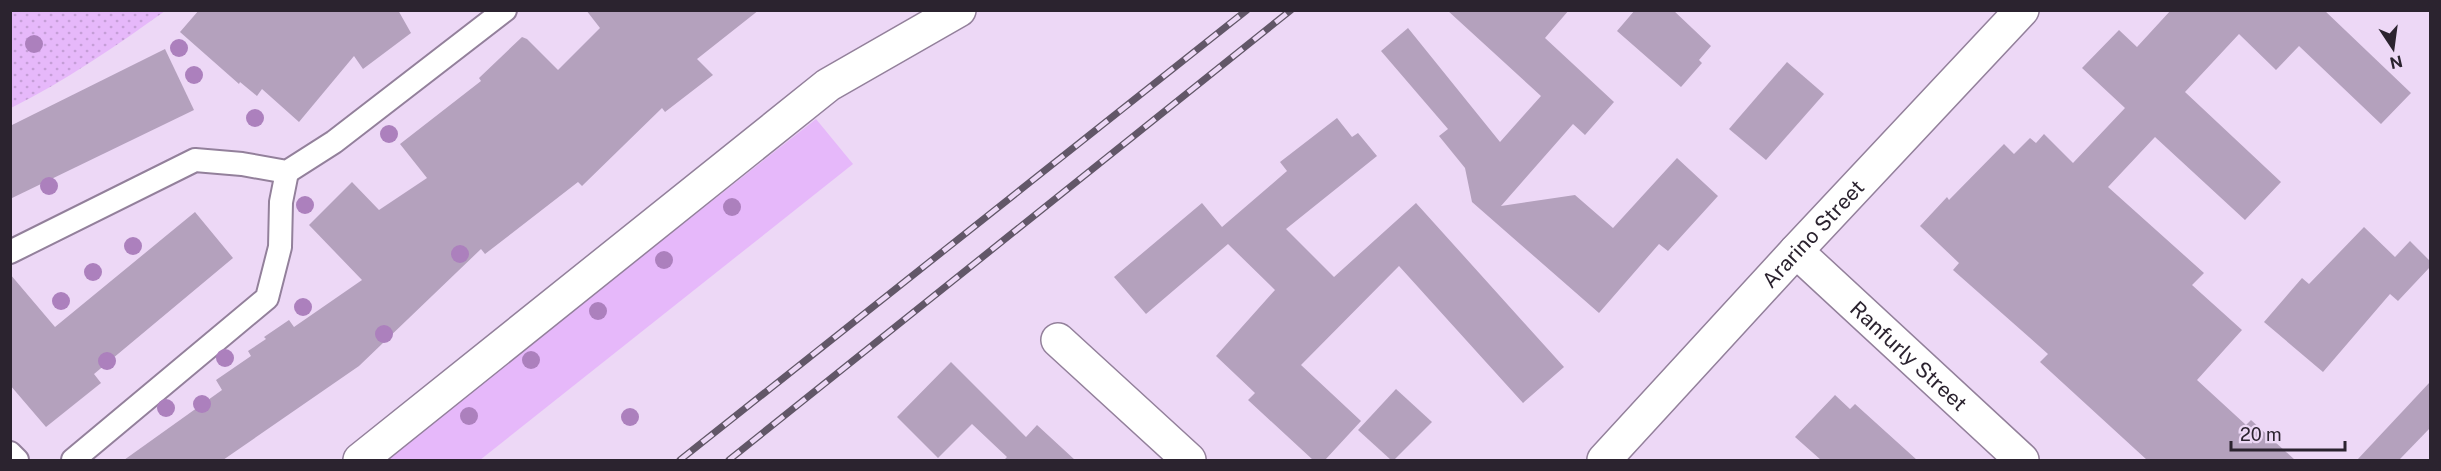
<svg xmlns="http://www.w3.org/2000/svg" width="2441" height="471" viewBox="0 0 2441 471" font-family="'Public Sans',sans-serif">
  <style>
    .green { fill: #e6b8fa }
    .park { fill: url(#park-dots) }
    .building { fill: #b4a1bd }
    .lines { fill: none; stroke-linecap: round; stroke-linejoin: round }
    .service-casing { stroke: #93809b; stroke-width: 26 }
    .minor-casing { stroke: #93809b; stroke-width: 36 }
    .tertiary-casing { stroke: #93809b; stroke-width: 36 }
    .service { stroke: #fff; stroke-width: 22 }
    .minor { stroke: #fff; stroke-width: 33 }
    .tertiary { stroke: #fff; stroke-width: 33 }
    .rail-casing { stroke: #625768; stroke-width: 7 }
    .rail { stroke: #edd8f6; stroke-width: 4.5; stroke-dasharray: 14; stroke-linecap: butt }
    .tree { fill: #ac80bd }
    .labels { text-anchor: middle; dominant-baseline: central; stroke-width: 4.5; stroke-linejoin: round; paint-order: stroke }
    .street-label { font-size: 21px; fill: #2b232f; stroke: #edd8f6 }
  </style>
  <defs>
    <pattern id="park-dots" width="8" height="8" patternUnits="userSpaceOnUse" patternTransform="scale(1.5)"><rect width="8" height="8" fill="#e6b8fa"/><path d="M2 2h.1M6 6h.1" fill="none" stroke="#c59ed7" stroke-width="1.8" stroke-linecap="round"/></pattern>
  </defs>
  <rect width="100%" height="100%" fill="#edd8f6"/>
  <!-- green -->
  <path class="green" d="M816,119L853,164L480,460H383Z"/>
  <!-- park -->
  <path class="park" d="M11,10H165V11C116,46 65,81 11,108Z"/>
  <!-- building -->
  <g class="building">
    <path d="M199,10H398L411,33L363,69L354,56L299,122L262,89L257,96L240,82L239,84L180,32Z"/>
    <path d="M586,10H759L697,59L713,75L665,112L662,108L582,186L578,182L485,254L481,249L359,366L223,460H124L222,390L216,380L251,356L248,351L266,339L264,337L289,320L294,327L362,280L309,225L352,182L379,210L427,178L400,144L481,81L479,78L522,37L527,39L558,70L600,28Z"/>
    <path d="M1447,10H1569L1545,38L1614,102L1585,135L1573,124L1501,206L1575,195L1613,228L1677,158L1718,196L1668,251L1659,244L1599,313L1472,202L1465,168L1439,136L1448,129L1381,51L1408,28L1500,142L1541,96Z"/>
    <path d="M1635,10H1673L1711,46L1699,60L1702,63L1681,87L1617,31Z"/>
    <path d="M2171,10H2324L2411,93L2381,124L2299,46L2276,70L2239,34L2185,92L2281,182L2245,220L2155,137L2108,187L2204,273L2192,285L2242,330L2197,380L2246,425L2251,420L2295,460H2147L2040,362L2048,354L1953,270L1959,263L1920,226L1947,197L1949,200L2004,144L2014,154L2030,138L2036,143L2044,134L2073,163L2125,108L2082,68L2119,30L2137,47Z"/>
    <path d="M165,49L194,110L10,199V126Z"/>
    <path d="M1787,62L1824,94L1766,160L1729,129Z"/>
    <path d="M1337,118L1352,137L1358,133L1377,156L1286,229L1334,277L1416,203L1564,367L1523,403L1399,266L1301,365L1361,421L1325,460H1313L1248,400L1255,393L1216,356L1275,290L1228,244L1146,314L1114,277L1202,203L1222,227L1287,171L1280,162Z"/>
    <path d="M195,212L233,258L94,374L101,383L46,427L10,385V274L55,327Z"/>
    <path d="M2364,227L2395,257L2410,241L2430,261V267L2398,301L2390,294L2323,372L2264,322L2302,278L2309,284Z"/>
    <path d="M951,362L1026,437L1037,425L1075,460H1004L1007,457L972,424L938,458L897,417Z"/>
    <path d="M2430,382V428L2399,460H2357Z"/>
    <path d="M1396,389L1432,422L1394,460H1391L1358,430Z"/>
    <path d="M1835,395L1850,409L1855,404L1917,460H1821L1795,437Z"/>
  </g>
  <g class="lines">
    <defs>
      <g id="service">
        <path d="M10,252L195,160L242,164L287,172L334,142L505,10"/>
        <path d="M10,453L17,460"/>
        <path d="M73,460L267,298L280,247L281,202L287,172"/>
      </g>
      <g id="minor">
        <path id="s1" d="M1796,251L2022,460"/>
        <path d="M1058,340L1189,460"/>
        <path d="M360,460L828,85L959,10"/>
      </g>
      <g id="tertiary">
        <path id="s2" d="M1604,460L1796,251L2022,10"/>
      </g>
    </defs>
    <!-- service casing -->
    <use href="#service" class="service-casing"/>
    <!-- minor casing -->
    <use href="#minor" class="minor-casing"/>
    <!-- tertiary casing -->
    <use href="#tertiary" class="tertiary-casing"/>
    <!-- service -->
    <use href="#service" class="service"/>
    <!-- minor -->
    <use href="#minor" class="minor"/>
    <!-- tertiary -->
    <use href="#tertiary" class="tertiary"/>
    <defs>
      <g id="rail">
        <path d="M680,460L1247,10"/>
        <path d="M729,460L1291,10"/>
      </g>
    </defs>
    <!-- rail casing -->
    <use href="#rail" class="rail-casing"/>
    <!-- rail -->
    <use href="#rail" class="rail"/>
  </g>
  <!-- trees -->
  <g class="tree">
    <circle cx="34" cy="44" r="9"/>
    <circle cx="179" cy="48" r="9"/>
    <circle cx="194" cy="75" r="9"/>
    <circle cx="255" cy="118" r="9"/>
    <circle cx="389" cy="134" r="9"/>
    <circle cx="49" cy="186" r="9"/>
    <circle cx="305" cy="205" r="9"/>
    <circle cx="732" cy="207" r="9"/>
    <circle cx="133" cy="246" r="9"/>
    <circle cx="460" cy="254" r="9"/>
    <circle cx="664" cy="260" r="9"/>
    <circle cx="93" cy="272" r="9"/>
    <circle cx="61" cy="301" r="9"/>
    <circle cx="303" cy="307" r="9"/>
    <circle cx="598" cy="311" r="9"/>
    <circle cx="384" cy="334" r="9"/>
    <circle cx="225" cy="358" r="9"/>
    <circle cx="531" cy="360" r="9"/>
    <circle cx="107" cy="361" r="9"/>
    <circle cx="202" cy="404" r="9"/>
    <circle cx="166" cy="408" r="9"/>
    <circle cx="469" cy="416" r="9"/>
    <circle cx="630" cy="417" r="9"/>
  </g>
  <g class="labels">
    <!-- street labels -->
    <g class="street-label">
      <text stroke="none"><textPath href="#s2" startOffset="308">Ararino Street</textPath></text>
      <text stroke="none"><textPath href="#s1" startOffset="154">Ranfurly Street</textPath></text>
    </g>
  </g>
  <!-- border -->
  <rect width="2441" height="471" fill="none" stroke="#2b232f" stroke-width="24"/>
  <!-- north arrow -->
  <g transform="translate(2393 48) rotate(167)" stroke="#edd8f6" stroke-width="4.5" paint-order="stroke">
  <path d="M0-4.5L10 22L0 15L-10 22Z" fill="#2b232f"/>
  <text y="-9" font-size="16" font-weight="bold" text-anchor="middle" fill="#2b232f">N</text>
  </g>
  <!-- scale -->
  <path d="M2231 441v9h114v-9" fill="none" stroke="#2b232f" stroke-width="3"/>
  <text x="2240" y="441" font-size="18" fill="#2b232f" stroke="#edd8f6" stroke-width="4.5" paint-order="stroke">20 m</text>
</svg>
